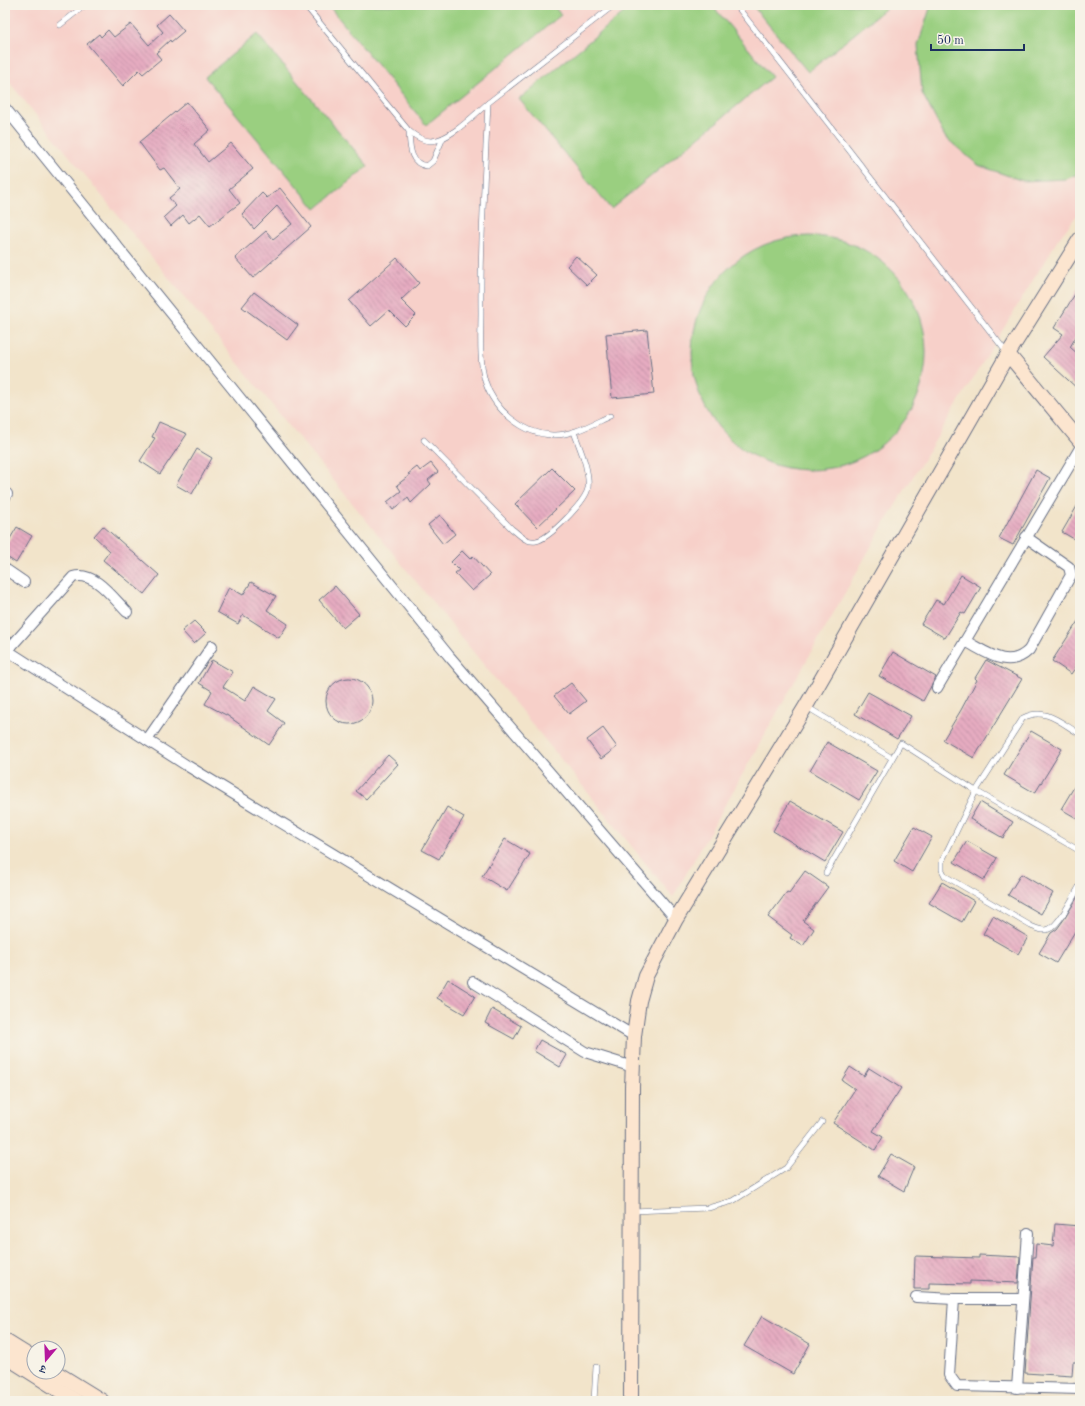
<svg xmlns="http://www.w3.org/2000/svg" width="1085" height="1406" viewBox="0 0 1085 1406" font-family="'Old Standard TT','Noto Serif Devanagari',serif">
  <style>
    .built { fill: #f7d0c9 }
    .grass { fill: #9acf80; stroke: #5a7f6f }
    .building { fill: url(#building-back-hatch) }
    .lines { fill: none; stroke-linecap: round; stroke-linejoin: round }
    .lane-casing { stroke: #666e84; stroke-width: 6 }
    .street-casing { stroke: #666e84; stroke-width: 12 }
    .secondary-casing { stroke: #666e84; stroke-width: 16 }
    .lane { stroke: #fff; stroke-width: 5 }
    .street { stroke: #fff; stroke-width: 10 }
    .secondary { stroke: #fce5cf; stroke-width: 14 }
  </style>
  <defs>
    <pattern id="building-back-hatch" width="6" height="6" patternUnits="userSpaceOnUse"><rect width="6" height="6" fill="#e6acc1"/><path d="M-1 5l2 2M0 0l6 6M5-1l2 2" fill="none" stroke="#ba8ca0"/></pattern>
  </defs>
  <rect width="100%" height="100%" fill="#f7f3e8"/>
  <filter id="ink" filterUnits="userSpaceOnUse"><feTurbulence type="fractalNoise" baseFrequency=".025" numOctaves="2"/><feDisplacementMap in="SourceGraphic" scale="8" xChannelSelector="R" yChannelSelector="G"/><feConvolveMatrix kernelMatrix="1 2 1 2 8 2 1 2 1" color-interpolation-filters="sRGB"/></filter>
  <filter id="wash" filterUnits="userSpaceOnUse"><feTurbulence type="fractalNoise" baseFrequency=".012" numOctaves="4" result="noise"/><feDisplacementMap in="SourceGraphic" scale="16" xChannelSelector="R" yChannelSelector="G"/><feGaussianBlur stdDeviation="0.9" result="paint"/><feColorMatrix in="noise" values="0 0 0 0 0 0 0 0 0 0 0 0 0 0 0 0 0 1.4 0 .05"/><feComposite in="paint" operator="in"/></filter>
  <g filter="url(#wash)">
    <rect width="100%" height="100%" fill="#f2e4ca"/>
    <!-- built -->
    <path class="built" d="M5,5H1080V211L1057,241L881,529L673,897L5,77Z"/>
    <!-- grass -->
    <g class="grass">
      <path d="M328,5H553L561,15L426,125Z"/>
      <path d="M633,5H712L772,77L611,209L519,99Z"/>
      <path d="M752,5H890L808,72Z"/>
      <path d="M931,5H1080V173L1066,179L1023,181L978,165L945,137L922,93L918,45Z"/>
      <path d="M257,34L368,166L316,209L205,77Z"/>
      <circle cx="809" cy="353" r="117"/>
    </g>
    <g id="blocks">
      <!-- building -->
      <g class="building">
        <path d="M169,14L184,31L171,42L170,40L156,53L161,59L143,74L139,70L123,86L87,44L99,34L101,37L108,30L114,37L131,24L149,45L163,32L157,25Z"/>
        <path d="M187,102L210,130L194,144L208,162L231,143L253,169L229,189L240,203L210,226L200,214L189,223L183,215L171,226L164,217L176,206L169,198L180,189L164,168L160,170L139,142Z"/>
        <path d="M280,188L311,227L253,278L235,258L266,231L273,239L292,224L277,206L254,229L242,214L262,193L267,198Z"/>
        <path d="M576,256L597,275L587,285L567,266Z"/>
        <path d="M397,258L419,283L401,300L416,315L405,326L389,310L371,326L349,301Z"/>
        <path d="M1080,286V330L1070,347L1080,356V391L1043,357L1063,334L1054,328Z"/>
        <path d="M254,292L298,325L287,340L242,307Z"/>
        <path d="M647,330L654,394L612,398L606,334Z"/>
        <path d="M159,422L187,434L160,474L140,461L155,438L152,437Z"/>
        <path d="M197,449L212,458L192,494L176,485Z"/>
        <path d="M431,463L438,472L428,480L431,484L411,503L408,498L393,510L387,502L401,491L397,485L410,475L408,474L417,467L420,471Z"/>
        <path d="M552,468L575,491L537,527L515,504Z"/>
        <path d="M1036,470L1050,478L1013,545L999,538Z"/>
        <path d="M1080,501V529L1074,539L1062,532Z"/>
        <path d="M440,515L455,534L443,544L428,525Z"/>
        <path d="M103,526L159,575L144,594L103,560L110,551L94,536Z"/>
        <path d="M17,527L32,536L16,563L5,556V547Z"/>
        <path d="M462,551L470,559L473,556L490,575L472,591L455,573L459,570L451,562Z"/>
        <path d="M961,575L981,587L965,614L961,612L945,638L921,624L936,600L944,604Z"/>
        <path d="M251,582L276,596L267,610L288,624L279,638L243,615L238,624L217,612L229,587L243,595Z"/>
        <path d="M335,586L359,614L343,628L319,600Z"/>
        <path d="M1080,618V661L1071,674L1052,661Z"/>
        <path d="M194,621L206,633L194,644L182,631Z"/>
        <path d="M893,652L936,677L923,701L879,676Z"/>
        <path d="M212,660L233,672L223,687L245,701L254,686L276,699L268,711L284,723L269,745L228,716L205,704L212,691L199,683Z"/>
        <path d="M986,660L1022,679L974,758L943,740L961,710L977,680L975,678Z"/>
        <circle cx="349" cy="701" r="23"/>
        <path d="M571,683L586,701L569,714L554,696Z"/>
        <path d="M868,692L911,716L897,739L855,714Z"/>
        <path d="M603,728L617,747L601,759L587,740Z"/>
        <path d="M1031,731L1062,749L1035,793L1004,775Z"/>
        <path d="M827,742L877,771L859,800L810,771Z"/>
        <path d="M388,755L398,764L366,799L356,791Z"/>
        <path d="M1080,777V820L1061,809Z"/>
        <path d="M790,801L843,832L825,862L773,831Z"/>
        <path d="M980,802L1013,822L1003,838L970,819Z"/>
        <path d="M447,807L464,817L439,859L422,850Z"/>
        <path d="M914,827L932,837L912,872L894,861Z"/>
        <path d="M505,839L530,854L507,891L482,876Z"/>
        <path d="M967,841L997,858L984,880L954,862Z"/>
        <path d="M805,871L828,887L803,921L814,929L803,946L790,938L792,935L768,917L787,892L789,893Z"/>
        <path d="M1021,874L1053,893L1041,914L1008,895Z"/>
        <path d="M942,882L974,901L962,922L929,903Z"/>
        <path d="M1080,893V923L1056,963L1039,953L1051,933L1057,929L1065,918Z"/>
        <path d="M993,916L1028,937L1018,954L983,934Z"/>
        <path d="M448,979L475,996L464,1014L437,998Z"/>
        <path d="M492,1009L521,1026L514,1039L485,1023Z"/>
        <path d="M540,1040L567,1055L560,1067L534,1051Z"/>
        <path d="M850,1067L864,1076L869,1068L901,1088L873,1131L883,1137L875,1150L833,1123L855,1089L842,1080Z"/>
        <path d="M891,1154L914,1167L904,1191L878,1176Z"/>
        <path d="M1055,1224L1080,1226L1079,1339L1076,1362H1073L1072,1376L1025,1373L1033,1257H1035L1036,1244L1053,1246Z"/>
        <path d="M979,1255L1020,1257L1018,1283L970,1281V1284L929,1283V1289H914L915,1256L979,1258Z"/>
        <path d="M762,1316L810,1344L793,1374L744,1346Z"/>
      </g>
    </g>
  </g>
  <g filter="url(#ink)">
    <use href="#blocks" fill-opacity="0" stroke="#666e84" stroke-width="1"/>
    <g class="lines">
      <defs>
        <g id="lane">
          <path d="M305,5L409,131C415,136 422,141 431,141C449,141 475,114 488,103"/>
          <path d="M736,5L1007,353"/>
          <path d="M60,25L85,5"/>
          <path d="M409,131C410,145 409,164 427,166L433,161L443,138"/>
          <path d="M610,416C592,424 572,436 552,435C523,434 494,410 485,381C479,360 481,334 481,312C480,242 485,172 488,103L614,5"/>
          <path d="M424,440L512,529C519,534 526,543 536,541C549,539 586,501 588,488C590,470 580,449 574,432"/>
          <path d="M807,707L892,758"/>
          <path d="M1080,734C1061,723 1045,706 1023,718L976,791L942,861V870L945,876L1031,926C1036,928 1043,932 1049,929C1060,925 1074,895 1080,885"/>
          <path d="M826,873L901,743L976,791L1080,851"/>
          <path d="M632,1211L708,1208L733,1201L786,1168L822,1122"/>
          <path d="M594,1401L596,1367"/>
        </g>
        <g id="street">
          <path d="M5,108L449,656L676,919"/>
          <path d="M5,497L7,494"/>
          <path d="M5,569L24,582"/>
          <path d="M965,641C985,651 1008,671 1029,650L1071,575L1069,567L1026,537"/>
          <path d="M5,649L186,765L634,1036"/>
          <path d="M7,651L73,577C94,570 113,598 127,612"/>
          <path d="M937,688L1080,448"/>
          <path d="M147,740L212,646"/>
          <path d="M473,982L585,1052L633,1067"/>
          <path d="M916,1297L954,1299H1023"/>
          <path d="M954,1299L949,1375L957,1386L1080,1389"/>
          <path d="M1017,1388L1028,1233"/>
        </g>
        <g id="secondary">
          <path d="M1008,354L1080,441"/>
          <path d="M5,1341L34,1359"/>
          <path d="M5,1356L76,1401"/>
          <path d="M55,1372L102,1401"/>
          <path d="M631,1401L632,1087L634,1036L639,1001L646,976L676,919L806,706L1008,354L1080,239"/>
        </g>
      </defs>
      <!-- lane casing -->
      <use href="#lane" class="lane-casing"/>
      <!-- street casing -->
      <use href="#street" class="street-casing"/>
      <!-- secondary casing -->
      <use href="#secondary" class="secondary-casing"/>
      <!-- lane -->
      <use href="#lane" class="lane"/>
      <!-- street -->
      <use href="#street" class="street"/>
      <!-- secondary -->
      <use href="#secondary" class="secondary"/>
    </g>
  </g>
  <!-- margin -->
  <rect width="1085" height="1406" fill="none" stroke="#f7f3e8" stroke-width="20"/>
  <!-- north arrow -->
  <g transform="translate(46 1360) rotate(199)"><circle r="19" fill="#f7f3e8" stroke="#9fa5b1"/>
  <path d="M0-3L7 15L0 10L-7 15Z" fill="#b5179e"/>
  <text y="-6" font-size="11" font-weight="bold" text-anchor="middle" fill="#1b2f5e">उ</text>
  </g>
  <!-- scale -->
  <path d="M931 44v6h93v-6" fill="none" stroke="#1b2f5e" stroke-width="2"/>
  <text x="937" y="44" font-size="12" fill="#1b2f5e" stroke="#f7f3e8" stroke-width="3" paint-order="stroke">50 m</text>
</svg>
